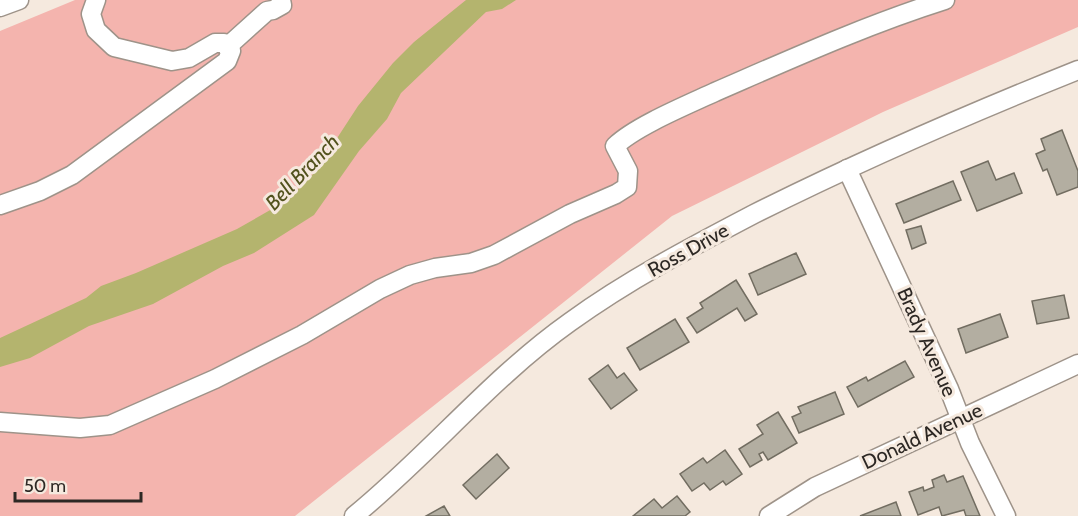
<svg xmlns="http://www.w3.org/2000/svg" width="1078" height="516" viewBox="0 0 1078 516" font-family="Cabin,sans-serif">
  <style>
    .green { fill: #f4b4ae }
    .water { fill: #b4b46e }
    .building { fill: #b3aea1; stroke: #726d61; stroke-width: 1.5 }
    .lines { fill: none; stroke-linecap: round; stroke-linejoin: round }
    .minor-casing { stroke: #9e9389; stroke-width: 21 }
    .minor { stroke: #fff; stroke-width: 18 }
    .labels { text-anchor: middle; dominant-baseline: central; stroke-width: 6; stroke-linejoin: round; paint-order: stroke }
    .street-label { font-size: 20px; fill: #2d2824; stroke: #f5e9de }
    .water-label { font-size: 21px; font-style: italic; fill: #52521d; stroke: #f5e9de }
  </style>
  <rect width="100%" height="100%" fill="#f5e9de"/>
  <!-- green -->
  <path class="green" d="M75,0H1078V27L883,112L672,216L295,516H0V31Z"/>
  <!-- water -->
  <path class="water" d="M466,0H516L502,9L486,12L401,93L387,119L359,151L314,215L254,253L223,266L153,304L89,326L30,358L0,367V338L86,298L101,286L136,273L237,229L286,201L315,172L358,106L393,63L414,42Z"/>
  <!-- building -->
  <g class="building">
    <path d="M1062,130L1078,171V187L1057,195L1047,169L1043,171L1036,154L1045,150L1041,139Z"/>
    <path d="M988,161L996,180L1014,173L1022,193L977,211L961,172Z"/>
    <path d="M953,181L961,200L904,223L896,204Z"/>
    <path d="M921,226L926,243L912,249L906,230Z"/>
    <path d="M796,253L806,274L758,295L749,274Z"/>
    <path d="M736,280L757,314L745,321L737,308L697,333L687,318L703,308L700,303Z"/>
    <path d="M1064,295L1069,318L1037,324L1032,301Z"/>
    <path d="M1000,314L1008,337L966,353L958,329Z"/>
    <path d="M675,319L689,342L640,370L627,348Z"/>
    <path d="M905,361L914,377L858,407L847,387L866,377L868,381Z"/>
    <path d="M608,365L617,378L624,373L637,390L611,409L589,379Z"/>
    <path d="M835,392L844,414L799,433L792,417L801,413L798,407Z"/>
    <path d="M778,412L797,443L768,460L763,452L759,454L762,460L750,467L739,449L763,434L757,425Z"/>
    <path d="M725,450L742,474L726,485L723,481L710,490L704,483L692,491L680,474L703,458L707,463Z"/>
    <path d="M497,454L509,468L476,499L463,485Z"/>
    <path d="M944,475L947,482L963,476L980,516H966L964,510L942,516L939,507L918,515L909,492L923,487L924,491L934,487L932,480Z"/>
    <path d="M677,496L690,512L685,516H633L654,499L662,508Z"/>
    <path d="M896,502L901,516H860Z"/>
    <path d="M444,506L450,516H426Z"/>
  </g>
  <g class="lines">
    <defs>
      <g id="minor">
        <path d="M0,7L19,0"/>
        <path d="M227,47L267,11L273,10L282,5L281,0"/>
        <path d="M847,169L949,389L970,443L1006,516"/>
        <path d="M0,205L40,191L72,175L227,61L231,51L224,43H215L189,58L172,61L114,47L96,30L91,14L96,0"/>
        <path d="M0,422L80,428L110,425L215,379L302,335L380,289L410,275L435,268L471,263L494,255L570,214L616,194L627,187L628,171L615,146C636,126 687,105 715,92C791,59 866,25 945,0"/>
        <path d="M354,516C429,455 491,378 570,322C628,280 691,247 754,214C860,161 968,114 1078,70"/>
        <path d="M769,516L815,487L1078,364"/>
      </g>
    </defs>
    <!-- minor casing -->
    <use href="#minor" class="minor-casing"/>
    <!-- minor -->
    <use href="#minor" class="minor"/>
  </g>
  <g class="labels">
    <!-- street labels -->
    <g class="street-label">
      <text transform="translate(688 250) rotate(-29)">Ross Drive</text>
      <text transform="translate(927 342) rotate(66)">Brady Avenue</text>
      <text transform="translate(922 436) rotate(-25)">Donald Avenue</text>
    </g>
    <!-- water labels -->
    <g class="water-label">
      <text transform="translate(302 172) rotate(-46)">Bell Branch</text>
    </g>
  </g>
  <!-- scale -->
  <path d="M15 492v9h126v-9" fill="none" stroke="#2d2824" stroke-width="3"/>
  <text x="24" y="492" font-size="18" fill="#2d2824" stroke="#f5e9de" stroke-width="4.5" paint-order="stroke">50 m</text>
</svg>
